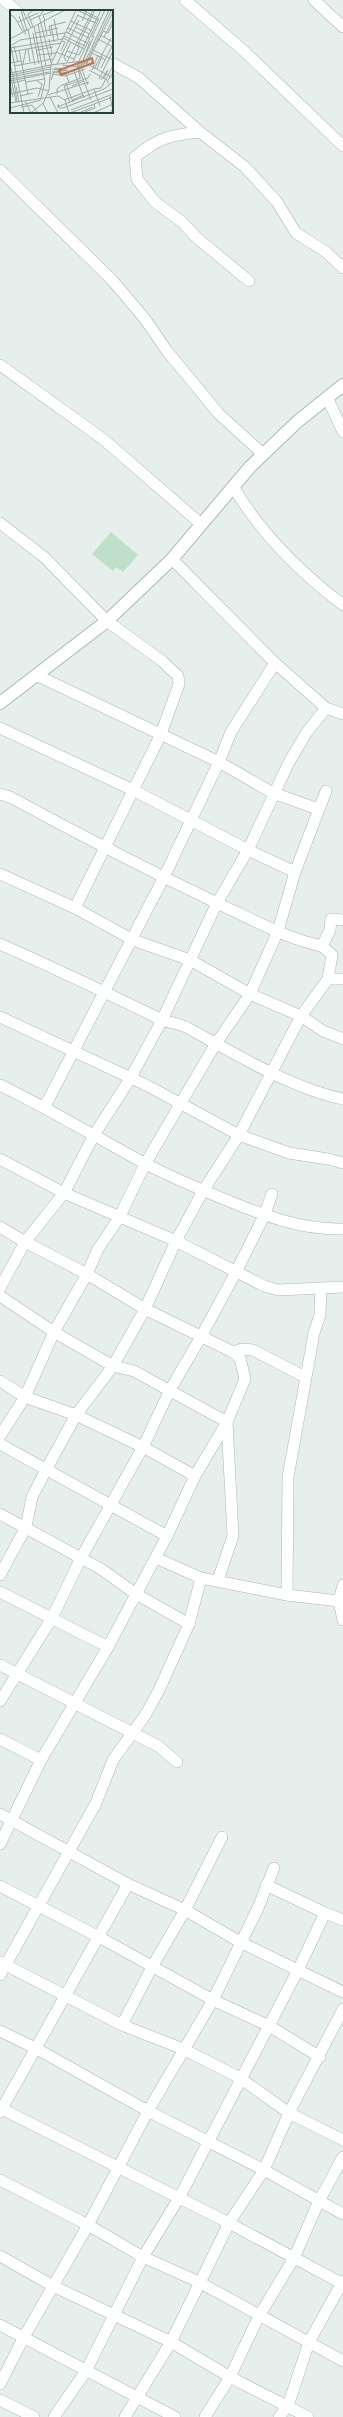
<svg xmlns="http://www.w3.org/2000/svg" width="343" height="2417" viewBox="0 0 343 2417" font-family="Jost,sans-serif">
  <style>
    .green { fill: #bfe0c8 }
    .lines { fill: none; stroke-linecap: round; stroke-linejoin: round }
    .street-casing { stroke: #a8b8b2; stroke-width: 12 }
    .secondary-casing { stroke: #a4bbb3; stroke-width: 14 }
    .street { stroke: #fff; stroke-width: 11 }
    .secondary { stroke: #fff; stroke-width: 12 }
    .inset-road { fill: none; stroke: #98aaa4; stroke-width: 1 }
    .view { fill: #c07456; fill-opacity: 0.15; stroke: #c07456; stroke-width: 2 }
    .inset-edge { fill: none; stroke: #24423a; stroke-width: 2 }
  </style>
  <rect width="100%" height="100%" fill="#e6efeb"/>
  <!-- green -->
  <path class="green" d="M111,532L138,555L123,572L116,567L113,571L92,554Z"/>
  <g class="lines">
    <defs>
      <g id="street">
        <path d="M4,0L17,11"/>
        <path d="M185,0L244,51L343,146"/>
        <path d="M314,0L343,27"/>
        <path d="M112,63L139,78L200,132L245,167L277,202L296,233L326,252L343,268"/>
        <path d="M200,132C170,135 158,138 135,157L137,179L155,202L182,222L197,238L249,281"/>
        <path d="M0,170L112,280L145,319L167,351L219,414L263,454"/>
        <path d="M0,365L103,439L201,524"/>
        <path d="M328,399L343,432"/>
        <path d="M234,488C262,535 300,572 343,605"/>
        <path d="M0,523L44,557L107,621L162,661L178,676L179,684L161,734L75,908"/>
        <path d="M172,559L275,663L326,708L343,714"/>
        <path d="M36,675L219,762L273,793L318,809"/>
        <path d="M0,728L133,790L248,850L295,872"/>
        <path d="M0,794L10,797C80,835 150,871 221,905C254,920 287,939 322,946"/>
        <path d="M0,874L75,908L133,940L190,960L250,994L301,1016L323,1031L343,1039"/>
        <path d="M0,944C54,968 107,993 160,1019C168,1023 178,1023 186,1027C234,1053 290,1088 343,1099"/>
        <path d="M328,979H343"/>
        <path d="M0,1017L146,1085L239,1135L289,1153L328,1159L343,1163"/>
        <path d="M0,1085C49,1109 96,1137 144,1163C169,1176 197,1188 224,1199C262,1215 301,1230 343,1229"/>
        <path d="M45,1106L164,877L219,762L231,732L275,663"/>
        <path d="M0,1159L64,1193L176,1241L264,1286L278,1290L343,1287"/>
        <path d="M0,1227L25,1242L87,1274L145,1309L233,1352L240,1358L245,1379L227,1422L195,1476L167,1536L108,1647L41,1760L0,1844"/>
        <path d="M0,1288L25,1242L64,1193L94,1135L130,1079L162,1020L217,903L248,850L289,762L307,732L326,708"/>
        <path d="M0,1296L54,1332L113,1366L134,1371L227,1422L233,1536L218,1580"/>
        <path d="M233,1352L242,1349L253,1350L305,1377"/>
        <path d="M0,1381L25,1397L76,1415L143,1447L195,1476"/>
        <path d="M0,1436L25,1397L54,1332L87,1274L98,1249L119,1218L145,1164L215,1045L250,994L278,931L295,872L326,791"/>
        <path d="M0,1444L167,1536"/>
        <path d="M0,1514L101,1569L136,1594L189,1624"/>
        <path d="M156,1558L201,1578L287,1595L339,1601"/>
        <path d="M0,1575L26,1527L32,1497L47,1468L76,1415L113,1366L145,1309L176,1241L203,1191L239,1135L301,1016L328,979L332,955L322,946L330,930L331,919L343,920"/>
        <path d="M343,1585L339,1601L343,1620"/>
        <path d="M0,1592L108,1647"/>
        <path d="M287,1595L288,1477L314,1333L320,1315L321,1289"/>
        <path d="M0,1665L158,1746L177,1762"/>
        <path d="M0,1701L52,1618L81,1558L143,1447L170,1390L202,1335L236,1272L264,1216L272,1194"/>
        <path d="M0,1739L41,1760"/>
        <path d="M0,1814L128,1884L185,1910L240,1942L343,1992"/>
        <path d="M0,1886L99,1937L213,2000L269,2026L320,2057"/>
        <path d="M325,1913L343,1920"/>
        <path d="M0,1962L122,2025L183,2049L240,2078L289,2113L343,2140"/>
        <path d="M0,1975L96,1803L113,1760L146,1714L159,1690L189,1624L201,1578"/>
        <path d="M122,2025L152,1967L185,1910L222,1837"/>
        <path d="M0,2031L37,2049L148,2111L264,2170L343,2214"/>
        <path d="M2,2109L229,2223L343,2284"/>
        <path d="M0,2112L128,1884"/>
        <path d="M0,2180L88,2225L143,2257L199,2282L343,2361"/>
        <path d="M0,2256L53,2286L171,2342L230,2377L308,2417"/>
        <path d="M0,2325L175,2417"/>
        <path d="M0,2384L24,2337L88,2225L148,2111L213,2000L258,1908L274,1868"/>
        <path d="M0,2400L34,2417"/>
        <path d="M54,2417L86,2371L143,2257L179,2198L298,1970L325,1913L266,1885"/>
        <path d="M125,2417L171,2342L229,2223L264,2170L289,2113L343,2009"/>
        <path d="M205,2417L230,2377L259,2316L294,2258L319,2201L343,2157"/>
        <path d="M279,2417L288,2406L309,2342L343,2281"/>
      </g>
      <path id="secondary" d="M0,703L107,621L172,559L250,467L297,422L343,385"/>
    </defs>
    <!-- street casing -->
    <use href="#street" class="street-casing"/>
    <!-- secondary casing -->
    <use href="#secondary" class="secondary-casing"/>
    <!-- street -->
    <use href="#street" class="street"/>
    <!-- secondary -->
    <use href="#secondary" class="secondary"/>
  </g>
  <!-- overview -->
  <g transform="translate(10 10)">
    <rect width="103" height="103" fill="#e6efeb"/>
    <path class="inset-road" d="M11,0L17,21M67,0L88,10M72,0L88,8M13,1L21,18M0,4L5,8L13,22M67,5L86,13M9,6L16,25M29,6L41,53M44,9L48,29M20,10L31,5L33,0M34,11L37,25M35,11L33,5L46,0M61,11L82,21M72,11L77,0M8,12L28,3M28,14L36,56M41,15L44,32M24,16L35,71L31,88M23,17L18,4L24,0M65,17L80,24M58,18L79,28M18,19L25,55M93,21L98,23L103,13M56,22L77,33M23,23L29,54M26,23L48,18M58,24L68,5M41,25L39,16L56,12M90,25L103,32M54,26L75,36M82,27L95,0M94,27L103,9M53,28L74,39M0,29L55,0M39,29L42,44L40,47M88,29L103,37M0,32L14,103M2,35L10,30L55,23M4,36L8,52M67,37L85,0M0,38L53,29M18,39L20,52M9,40L18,84M27,40L43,37M83,40L103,50M51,41L55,32L52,31M57,41L69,45L91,0M0,42L51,33M46,42L64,49M82,43L96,50M28,45L46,43M73,50L84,26M56,51L54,47L61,32M67,51L70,68M57,52L83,0M63,52L70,35M76,53L101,1M77,53L103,2M13,54L16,39M47,54L69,10M70,54H74L99,0M41,55L72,51L103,68M52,55L71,57L78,75M4,56L43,49M71,57L80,31M44,58L57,59M91,58L102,36M42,59L58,61M84,59L101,28M87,59L92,46M79,60L97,70M82,60L88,45M64,61L74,88M42,62L56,64L59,73M0,63L41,55M42,64L55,66L75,59M0,65L41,57M0,67L41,59M1,69L39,62M1,69L6,92M89,69L103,41M41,70L44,61L59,63M91,70L98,60L94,68M0,71L41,63M27,71L32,74L28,87M16,72L34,69M2,73L15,70M0,74L3,87M56,74L63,92M99,74L97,72L103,62M6,76L9,92M62,76L74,71M84,79L91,78L103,56M0,84L27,78L39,81M47,84V79L52,75L71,68M38,85L79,72M10,86L23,83M40,87L48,103M54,90L84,79L90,96M62,90L74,85M81,90L69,59V51L89,8M15,91L21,103M7,92L3,66L1,58L0,55V53L11,51M0,93L48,86L55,90L59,103M60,93L54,76L78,68L80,64M48,94L49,98H53L103,79M11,97L22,95L28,103M47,97L94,79L103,72M0,98L31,90M61,100L103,84M100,101H103L100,86M71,102L83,97M75,102L85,98L84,94M21,103L33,93M38,103L33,94L39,80L41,54L66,0M60,103L103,87M83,103L103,94"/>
    <path class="view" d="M82,48L83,53L51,65L49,60Z"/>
    <rect width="103" height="103" class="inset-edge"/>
  </g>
</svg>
